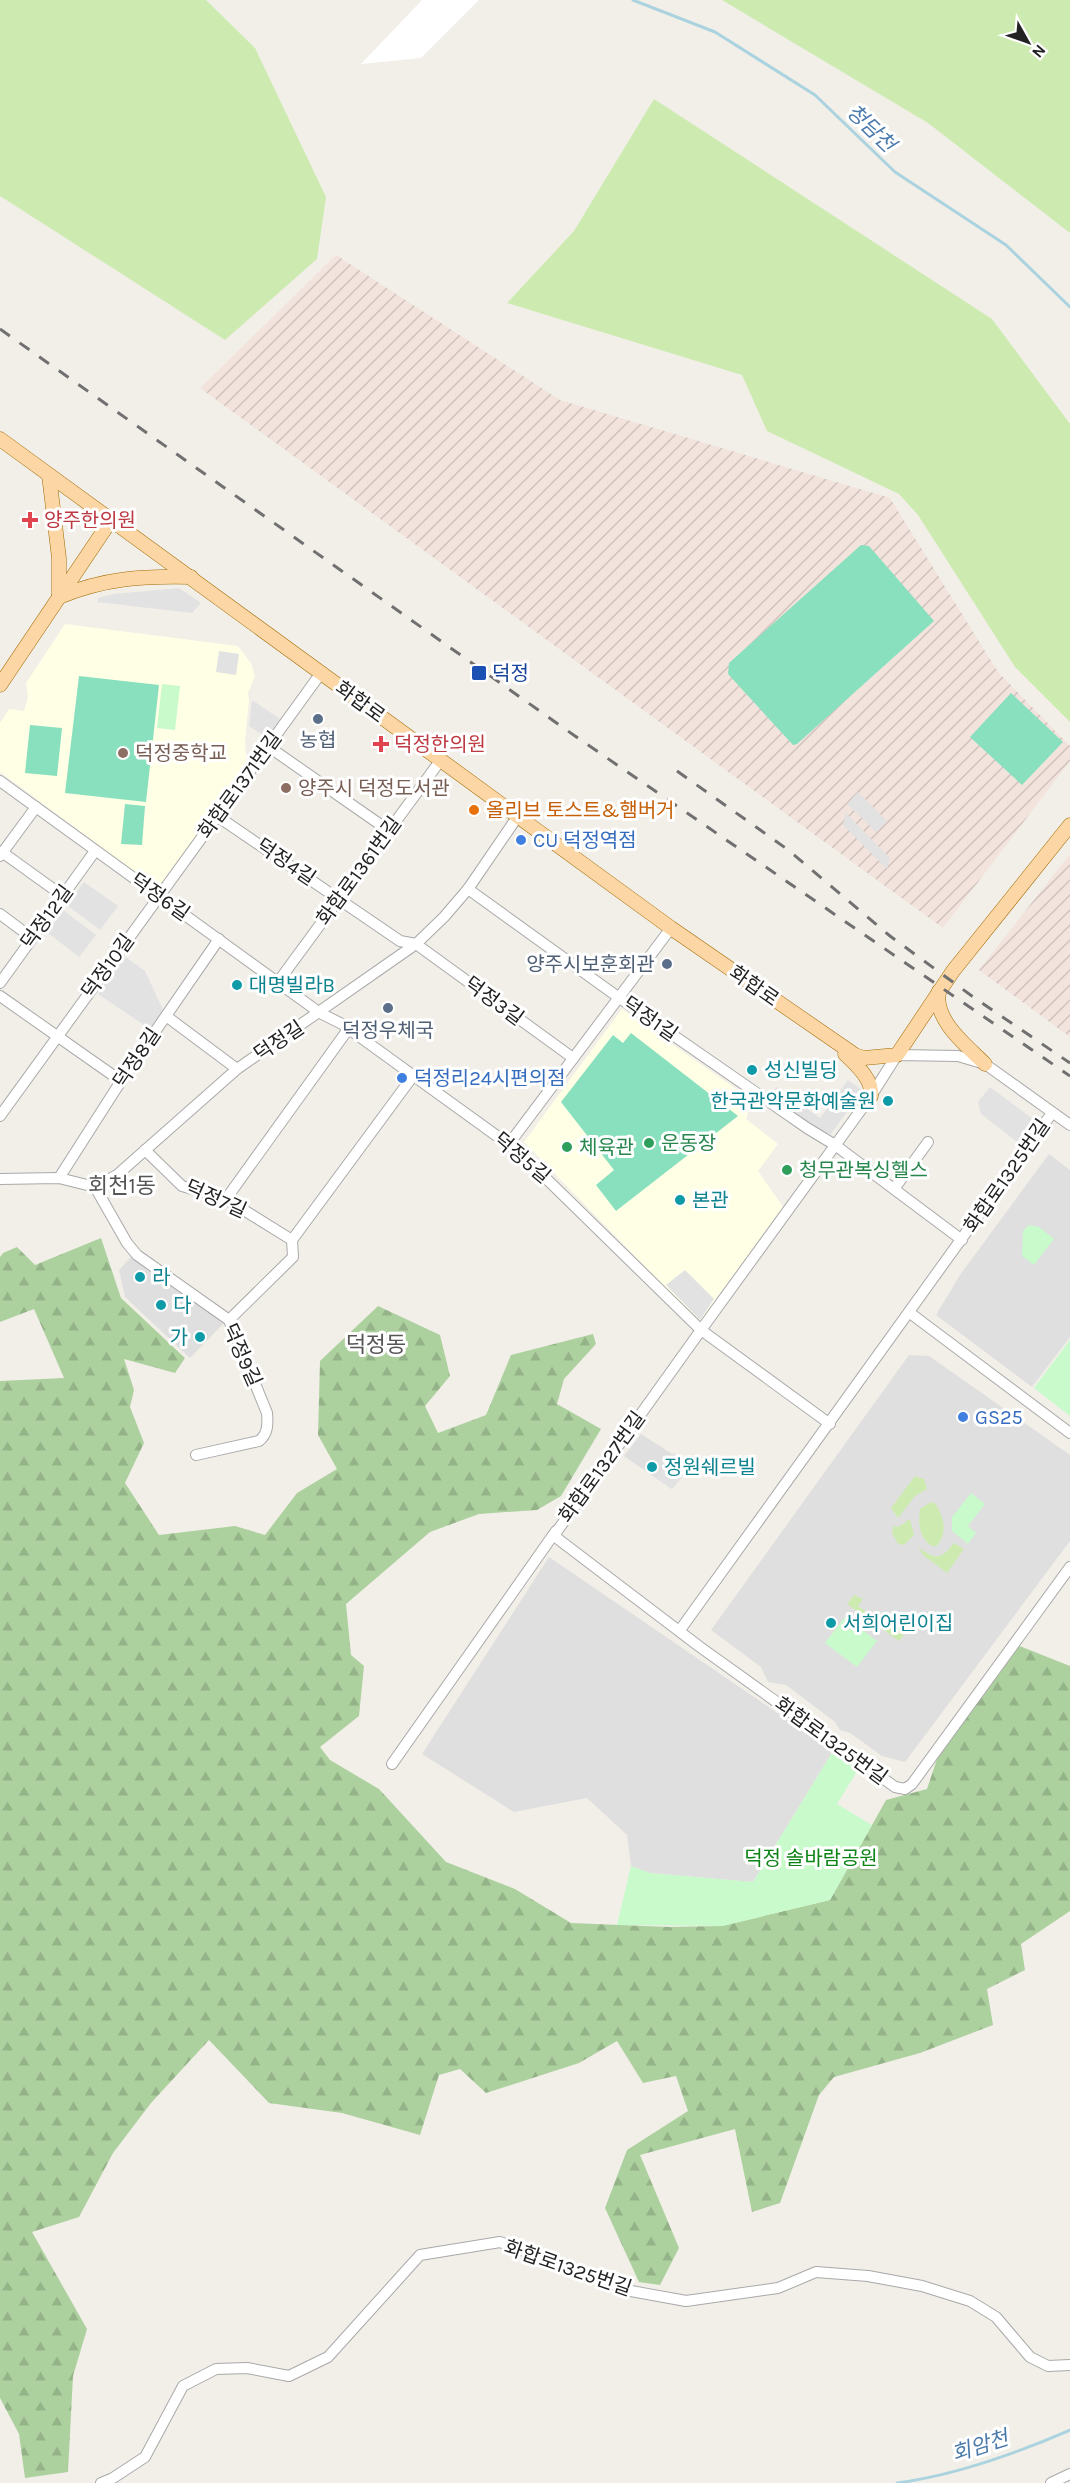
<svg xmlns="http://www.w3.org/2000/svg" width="1070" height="2483" viewBox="0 0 1070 2483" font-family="Karla,'Noto Sans KR',sans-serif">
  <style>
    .residential { fill: #e0dfdf }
    .education { fill: #ffffe5 }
    .military { fill: url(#military-furrows) }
    .grass { fill: #cdebb0 }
    .forest { fill: url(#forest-firs) }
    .park { fill: #c8facc }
    .pitch { fill: #88e0be }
    .parking { fill: #e2e2e2 }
    .pier { fill: #fff }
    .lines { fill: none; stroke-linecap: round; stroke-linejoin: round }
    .stream { stroke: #aad3df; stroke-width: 3 }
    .minor-casing { stroke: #a9a9a9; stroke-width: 12 }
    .major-casing { stroke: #a06b00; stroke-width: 15 }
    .minor { stroke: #fff; stroke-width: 10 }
    .major { stroke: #fcd6a4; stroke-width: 14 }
    .rail { stroke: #707070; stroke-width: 3; stroke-dasharray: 12 12; stroke-linecap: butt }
    .health-dot { fill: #e0444e; stroke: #fff; stroke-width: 2 }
    .transit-dot { fill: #1a4fb4; stroke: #fff; stroke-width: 2 }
    .service-dot { fill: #5c6f8a; stroke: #fff; stroke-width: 2 }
    .education-dot { fill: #8d6e63; stroke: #fff; stroke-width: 2 }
    .food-dot { fill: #e8710a; stroke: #fff; stroke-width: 2 }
    .shop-dot { fill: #3f7fe0; stroke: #fff; stroke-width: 2 }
    .culture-dot { fill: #0f9aa8; stroke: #fff; stroke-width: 2 }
    .leisure-dot { fill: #2e9e5b; stroke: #fff; stroke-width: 2 }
    .labels { text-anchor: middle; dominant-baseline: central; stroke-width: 6; stroke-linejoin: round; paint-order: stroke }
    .health-label { font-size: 20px; fill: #be3a42; stroke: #fff; text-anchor: start }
    .transit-label { font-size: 20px; fill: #164399; stroke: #fff; text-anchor: start }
    .street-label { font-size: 20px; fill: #222; stroke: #fff }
    .service-label { font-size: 20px; fill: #4e5e75; stroke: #fff }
    .education-label { font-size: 20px; fill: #785e54; stroke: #fff; text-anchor: start }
    .food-label { font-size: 20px; fill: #c56008; stroke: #fff; text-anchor: start }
    .shop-label { font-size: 20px; fill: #366cbe; stroke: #fff; text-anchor: start }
    .culture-label { font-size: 20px; fill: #0d838f; stroke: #fff; text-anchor: start }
    .leisure-label { font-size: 20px; fill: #27864d; stroke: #fff; text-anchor: start }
    .park-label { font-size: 20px; fill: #0c8416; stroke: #fff }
    .water-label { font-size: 21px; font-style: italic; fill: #4a7aab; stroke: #fff }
    .quarter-label { font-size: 22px; fill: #555; stroke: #fff }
  </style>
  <defs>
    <pattern id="military-furrows" width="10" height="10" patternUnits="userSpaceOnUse" patternTransform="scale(1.5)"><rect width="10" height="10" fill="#f3e3dd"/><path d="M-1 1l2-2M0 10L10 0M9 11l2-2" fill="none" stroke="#d0c2bd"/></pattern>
    <pattern id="forest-firs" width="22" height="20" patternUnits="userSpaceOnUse" patternTransform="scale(1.5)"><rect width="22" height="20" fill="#add19e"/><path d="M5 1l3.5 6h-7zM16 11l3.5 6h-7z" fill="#95b388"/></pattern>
  </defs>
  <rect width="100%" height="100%" fill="#f2efe9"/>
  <!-- residential -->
  <g class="residential">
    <path d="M1049,1154L1070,1170V1337L1032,1387L936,1315L960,1275Z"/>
    <path d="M132,1256L155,1276L200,1303L223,1324L190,1358L125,1297L119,1270Z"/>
    <path d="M909,1355L929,1356L1070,1455V1541L905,1762L882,1756L850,1733L840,1730L835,1722L786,1685L768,1682L761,1667L711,1630Z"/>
    <path d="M641,1434L691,1466L672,1489L624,1456Z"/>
    <path d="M549,1557L833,1751L753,1882L650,1873L631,1866L627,1835L587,1798L514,1812L422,1754Z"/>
  </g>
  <!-- education -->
  <g class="education">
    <path d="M65,624L238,646L251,663L255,676L248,693L249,700L245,741L247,766L164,884L153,885L0,772V723L9,709L24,711L28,697L26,683Z"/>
    <path d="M622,1009L752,1100L746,1119L778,1144L758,1171L783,1207L699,1322L524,1142Z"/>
  </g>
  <!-- military -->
  <g class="military">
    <path d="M336,255L560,400L890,498L998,672L1070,746V761L943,928L200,388Z"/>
    <path d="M1070,854V1037L979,970Z"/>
  </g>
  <!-- grass -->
  <g class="grass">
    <path d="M0,0H206L255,48L326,197L317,259L225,340L0,196Z"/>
    <path d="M722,0H1070V233L928,123Z"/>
    <path d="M654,99L992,319L1070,424V722L1015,667L918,515L899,494L767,431L742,375L507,303L574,231Z"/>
    <path d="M915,1476L924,1479L927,1489L915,1496L898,1518L891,1508Z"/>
    <path d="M931,1502L936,1504C944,1519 948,1531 937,1546H932C919,1539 918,1522 920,1509Z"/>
    <path d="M910,1519L914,1535L904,1545L898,1544L892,1533L893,1526L898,1527Z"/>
    <path d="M954,1543L964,1549L947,1573L923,1555L918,1547C936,1560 940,1560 954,1543Z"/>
    <path d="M854,1595L863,1599L858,1606L884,1625L890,1618L907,1630L899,1641L847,1604Z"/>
  </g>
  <!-- forest -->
  <path class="forest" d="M101,1238L121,1298L185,1358L175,1373L124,1359L134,1390L130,1407L144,1443L125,1483L159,1535L235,1526L265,1535L297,1493L337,1469L318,1435L320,1361L378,1306L440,1335L450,1376L425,1406L438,1433L486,1415L511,1355L593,1334L596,1344L564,1379L557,1404L601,1429L561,1496L537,1510L479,1514L430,1532L346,1604L351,1655L364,1666L359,1716L320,1747L330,1760L379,1789L446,1862L515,1889L571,1923L669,1927L722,1926L830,1900L886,1800L927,1789L937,1759L1017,1645L1070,1666V1911L1021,1944L1025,1970L987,1989L993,2025L920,2053L834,2077L819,2095L780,2203L752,2212L735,2129L640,2155L679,2248L660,2285L639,2282L605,2208L627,2150L688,2111L676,2076L643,2083L617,2041L579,2063L486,2093L460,2069L439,2075L420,2135L342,2113L269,2103L209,2040L151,2103L113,2153L79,2217L32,2232L87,2329L73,2376L68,2472L25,2478L19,2434L0,2398V1381L64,1378L34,1309L0,1322V1257L3,1253L17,1247L35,1265Z"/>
  <!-- park -->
  <g class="park">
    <path d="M162,684L180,686L175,730L157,728Z"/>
    <path d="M1029,1225L1039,1227L1054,1239L1034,1265L1022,1256L1023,1231Z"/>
    <path d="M1070,1340V1416L1034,1388Z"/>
    <path d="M971,1493L985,1504L968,1526L976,1533L968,1544L952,1531V1517Z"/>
    <path d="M845,1617L877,1641L857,1667L825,1643Z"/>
    <path d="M833,1751L859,1768L837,1804L872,1825L830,1900L722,1926L617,1925L631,1866L650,1873L753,1882Z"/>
  </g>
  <!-- pitch -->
  <g class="pitch">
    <path d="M861,545L869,546L934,621L797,744L793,745L728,674L729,663Z"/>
    <path d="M79,676L159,685L146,802L65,793Z"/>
    <path d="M1011,693L1063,742L1022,785L970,737Z"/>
    <path d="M30,725L62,728L57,776L25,773Z"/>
    <path d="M125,804L145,806L142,845L121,844Z"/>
    <path d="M631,1033L738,1116L616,1211L596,1185L614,1170L561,1102L613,1035L623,1043Z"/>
  </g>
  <!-- parking -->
  <g class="parking">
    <path d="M179,588L201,603L192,613L97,602L98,598L114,594Z"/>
    <path d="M219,651L239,654L236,675L216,672Z"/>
    <path d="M252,700L280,719L267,738L249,726Z"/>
    <path d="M858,792L887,821L876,832L847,804Z"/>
    <path d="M846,813L890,858L887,869L843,825Z"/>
    <path d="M84,882L118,906L100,930L67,905Z"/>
    <path d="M63,910L96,935L79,957L47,932Z"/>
    <path d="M124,956L145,971L163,1010L150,1029L98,994Z"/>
    <path d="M848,1080L862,1090L831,1134L821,1132L770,1096L777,1087L820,1118Z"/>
    <path d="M990,1087L1037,1122L1020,1144L981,1114L978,1102Z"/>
    <path d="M685,1270L714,1299L700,1320L666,1285Z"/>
    <path d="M673,1453L691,1466L672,1489L656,1478Z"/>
  </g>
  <!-- pier -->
  <path class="pier" d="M422,0H479L421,58L361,64Z"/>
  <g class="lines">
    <!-- stream -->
    <g class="stream">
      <path d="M633,0L715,32L815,95L895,172L1006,245L1070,307"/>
      <path d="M897,2483C957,2475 1015,2454 1070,2430"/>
    </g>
    <defs>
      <g id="minor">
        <path d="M269,747L388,830"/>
        <path d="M0,781L320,1013L342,1024L519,1152L701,1330L555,1534L558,1539L700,1647L895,1787L905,1789L912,1784L1070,1567"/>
        <path d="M217,816L400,941L416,944L573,1058"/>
        <path d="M2,852L63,896"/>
        <path d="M0,856L36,807"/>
        <path d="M468,889L618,997L807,1128L835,1145L962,1240"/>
        <path d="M0,914L32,938"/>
        <path d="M278,982L440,761"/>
        <path d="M0,983L95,851"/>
        <path d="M0,996L121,1081"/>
        <path d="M166,1016L237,1069"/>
        <path d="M0,1116L321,673"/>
        <path d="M509,1144L671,928"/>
        <path d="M145,1150L182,1186L226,1199L292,1240"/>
        <path d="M59,1178L121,1081L219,939"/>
        <path d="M0,1179L59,1178L95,1187L117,1175L237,1069L416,944L444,917L468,889L518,816"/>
        <path d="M95,1187L127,1243L137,1255L229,1320L267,1413C268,1424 268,1434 259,1441L196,1455"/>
        <path d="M894,1189L928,1142"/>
        <path d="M226,1199L349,1028"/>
        <path d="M910,1313L1070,1433"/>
        <path d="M229,1320L293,1257L292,1240L413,1076"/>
        <path d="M830,1424L701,1330L871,1096L897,1055L958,1056L985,1064L1070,1125"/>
        <path d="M680,1630L1052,1113"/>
        <path d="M392,1764L556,1531"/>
        <path d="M101,2483L113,2478L145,2457L183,2386L216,2369L247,2368L289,2376L328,2357L420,2255L500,2242L631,2291L686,2301L778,2288L816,2272L868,2276L922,2286L970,2301L996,2317L1030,2357L1048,2366L1070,2365"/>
        <path d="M1051,2483L1070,2474"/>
      </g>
      <g id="major">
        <path d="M0,439L671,928L855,1055L864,1058L897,1055L953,971L1070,825"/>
        <path d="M49,475L59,558V597"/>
        <path d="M59,597C105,578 142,576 191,577"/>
        <path d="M0,685L111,520"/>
        <path d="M939,991C933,1020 967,1046 985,1064"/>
        <path d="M845,1054C856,1065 873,1079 871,1096"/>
      </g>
    </defs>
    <!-- minor casing -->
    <use href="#minor" class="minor-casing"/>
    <!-- major casing -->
    <use href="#major" class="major-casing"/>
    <!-- minor -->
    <use href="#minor" class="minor"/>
    <!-- major -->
    <use href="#major" class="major"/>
    <!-- rail -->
    <g class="rail">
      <path d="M0,329L575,736L1070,1076"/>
      <path d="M677,771L787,849L890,936L976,999L1070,1063"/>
    </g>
  </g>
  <!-- markers -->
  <g class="health-dot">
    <path d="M27 511h6v6h6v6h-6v6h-6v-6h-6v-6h6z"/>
    <path d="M378 735h6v6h6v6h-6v6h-6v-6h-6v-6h6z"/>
  </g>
  <rect class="transit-dot" x="471" y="665" width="16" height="16" rx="3"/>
  <g class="service-dot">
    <circle cx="318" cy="719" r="6"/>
    <circle cx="667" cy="964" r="6"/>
    <circle cx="388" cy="1008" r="6"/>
  </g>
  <g class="education-dot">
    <circle cx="123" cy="753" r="6"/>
    <circle cx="286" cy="788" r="6"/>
  </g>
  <circle class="food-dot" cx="474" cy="810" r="6"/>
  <g class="shop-dot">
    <circle cx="521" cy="840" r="6"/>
    <circle cx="402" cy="1078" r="6"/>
    <circle cx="963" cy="1417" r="6"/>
  </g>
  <g class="culture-dot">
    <circle cx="237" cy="985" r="6"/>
    <circle cx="752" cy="1070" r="6"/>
    <circle cx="888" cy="1101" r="6"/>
    <circle cx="680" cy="1200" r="6"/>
    <circle cx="140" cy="1277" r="6"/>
    <circle cx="161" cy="1305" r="6"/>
    <circle cx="200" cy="1337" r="6"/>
    <circle cx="652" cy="1467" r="6"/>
    <circle cx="831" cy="1623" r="6"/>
  </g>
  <g class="leisure-dot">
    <circle cx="649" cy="1143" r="6"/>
    <circle cx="567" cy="1147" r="6"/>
    <circle cx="787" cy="1170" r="6"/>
  </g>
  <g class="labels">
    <!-- health labels -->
    <g class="health-label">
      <text x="44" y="520">양주한의원</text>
      <text x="394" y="744">덕정한의원</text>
    </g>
    <!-- transit labels -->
    <g class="transit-label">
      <text x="492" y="673">덕정</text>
    </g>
    <!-- street labels -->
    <g class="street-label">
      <text transform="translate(360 702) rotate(36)">화합로</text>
      <text transform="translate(240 785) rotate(-54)">화합로1371번길</text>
      <text transform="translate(286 862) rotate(34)">덕정4길</text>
      <text transform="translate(359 871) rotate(-54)">화합로1361번길</text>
      <text transform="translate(160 897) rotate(35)">덕정6길</text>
      <text transform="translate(47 917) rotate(-54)">덕정12길</text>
      <text transform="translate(108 966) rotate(-54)">덕정10길</text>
      <text transform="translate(754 986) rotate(35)">화합로</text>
      <text transform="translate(494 1001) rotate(36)">덕정3길</text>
      <text transform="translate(650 1019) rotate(35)">덕정1길</text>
      <text transform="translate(279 1041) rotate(-34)">덕정길</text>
      <text transform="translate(137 1058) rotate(-56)">덕정8길</text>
      <text transform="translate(522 1158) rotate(40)">덕정5길</text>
      <text transform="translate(1007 1176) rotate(-55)">화합로1325번길</text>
      <text transform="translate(216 1199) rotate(24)">덕정7길</text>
      <text transform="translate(242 1355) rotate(66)">덕정9길</text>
      <text transform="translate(602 1467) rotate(-54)">화합로1327번길</text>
      <text transform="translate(831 1741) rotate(36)">화합로1325번길</text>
      <text transform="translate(568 2268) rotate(19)">화합로1325번길</text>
    </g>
    <!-- service labels -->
    <g class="service-label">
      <text x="318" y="740">농협</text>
      <text x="655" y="964" text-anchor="end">양주시보훈회관</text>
      <text x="388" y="1030">덕정우체국</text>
    </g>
    <!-- education labels -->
    <g class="education-label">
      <text x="135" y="753">덕정중학교</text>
      <text x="298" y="788">양주시 덕정도서관</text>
    </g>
    <!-- food labels -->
    <g class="food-label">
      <text x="486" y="810">올리브 토스트&amp;햄버거</text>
    </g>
    <!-- shop labels -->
    <g class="shop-label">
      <text x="533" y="840">CU 덕정역점</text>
      <text x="414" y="1078">덕정리24시편의점</text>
      <text x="975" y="1417">GS25</text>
    </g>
    <!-- culture labels -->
    <g class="culture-label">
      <text x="249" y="985">대명빌라B</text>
      <text x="764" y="1070">성신빌딩</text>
      <text x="876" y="1101" text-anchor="end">한국관악문화예술원</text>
      <text x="692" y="1200">본관</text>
      <text x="152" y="1277">라</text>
      <text x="173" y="1305">다</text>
      <text x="188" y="1337" text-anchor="end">가</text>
      <text x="664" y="1467">정원쉐르빌</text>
      <text x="843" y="1623">서희어린이집</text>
    </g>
    <!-- leisure labels -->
    <g class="leisure-label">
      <text x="661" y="1143">운동장</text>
      <text x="579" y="1147">체육관</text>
      <text x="799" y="1170">청무관복싱헬스</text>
    </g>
    <!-- park labels -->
    <g class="park-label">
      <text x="811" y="1858">덕정 솔바람공원</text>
    </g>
    <!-- water labels -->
    <g class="water-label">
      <text transform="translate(871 128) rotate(44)">청담천</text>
      <text transform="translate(980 2446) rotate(-18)">회암천</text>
    </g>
    <!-- quarter labels -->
    <g class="quarter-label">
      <text x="122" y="1186">회천1동</text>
      <text x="376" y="1345">덕정동</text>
    </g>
  </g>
  <!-- north arrow -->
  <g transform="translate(1028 42) rotate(130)" stroke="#ffffff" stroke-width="4.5" paint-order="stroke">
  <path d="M0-4.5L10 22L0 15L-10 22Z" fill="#222222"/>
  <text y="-9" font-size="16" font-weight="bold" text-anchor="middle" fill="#222222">N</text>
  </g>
</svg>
